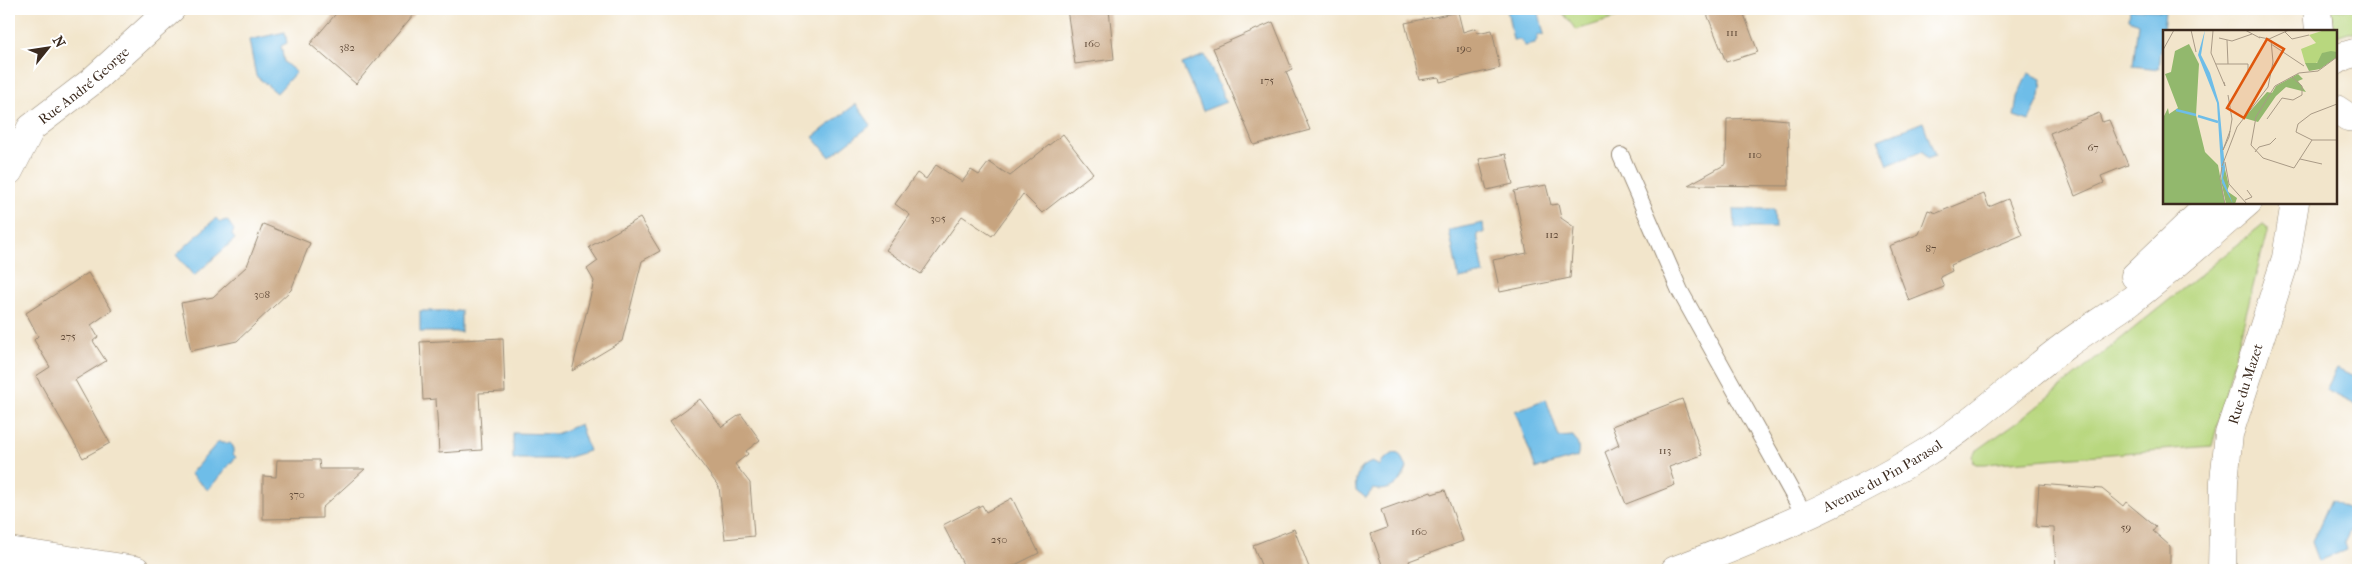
<svg xmlns="http://www.w3.org/2000/svg" width="2367" height="579" viewBox="0 0 2367 579" font-family="'IM FELL French Canon',serif">
  <style>
    .green { fill: #b8d77e; stroke: #7a804e }
    .water { fill: #6ebde8; stroke: #547483 }
    .building { fill: #c7a47f }
    .lines { fill: none; stroke-linecap: round; stroke-linejoin: round }
    .service-casing { stroke: #968874; stroke-width: 18 }
    .minor-casing { stroke: #968874; stroke-width: 29 }
    .tertiary-casing { stroke: #968874; stroke-width: 29 }
    .service { stroke: #fff; stroke-width: 16 }
    .minor { stroke: #fff; stroke-width: 28 }
    .tertiary { stroke: #fff; stroke-width: 28 }
    .labels { text-anchor: middle; dominant-baseline: central; stroke-width: 5; stroke-linejoin: round; paint-order: stroke }
    .number-label { font-size: 11px; fill: #5e4836 }
    .street-label { font-size: 14px; fill: #3b2a1e; stroke: #fff }
    .inset-river { fill: none; stroke: #6ebde8; stroke-width: 2.5 }
    .inset-road { fill: none; stroke: #a99a86; stroke-width: 1 }
    .view { fill: #df570d; fill-opacity: 0.15; stroke: #df570d; stroke-width: 2.5 }
    .inset-edge { fill: none; stroke: #3b2a1e; stroke-width: 2.5 }
  </style>
  <rect width="100%" height="100%" fill="#fff"/>
  <filter id="ink" filterUnits="userSpaceOnUse"><feTurbulence type="fractalNoise" baseFrequency=".02" numOctaves="2"/><feDisplacementMap in="SourceGraphic" scale="10" xChannelSelector="R" yChannelSelector="G"/><feConvolveMatrix kernelMatrix="1 2 1 2 8 2 1 2 1" color-interpolation-filters="sRGB"/></filter>
  <filter id="wash" filterUnits="userSpaceOnUse"><feTurbulence type="fractalNoise" baseFrequency=".0096" numOctaves="4" result="noise"/><feDisplacementMap in="SourceGraphic" scale="20" xChannelSelector="R" yChannelSelector="G"/><feGaussianBlur stdDeviation="1.12" result="paint"/><feColorMatrix in="noise" values="0 0 0 0 0 0 0 0 0 0 0 0 0 0 0 0 0 1.4 0 .05"/><feComposite in="paint" operator="in"/></filter>
  <g filter="url(#wash)">
    <rect width="100%" height="100%" fill="#f2e5cb"/>
    <!-- green -->
    <g class="green">
      <path d="M1560,9H1623L1619,17L1576,30Z"/>
      <path d="M2331,9H2355L2358,17V32H2349L2336,36V31H2333Z"/>
      <path d="M2263,224L2267,227V232L2212,446L1985,464H1976L1973,462L1972,456L1976,451L2024,417Z"/>
    </g>
    <!-- water -->
    <g class="water">
      <path d="M1507,9H1538L1544,34L1538,36L1535,44L1525,46L1520,40H1513Z"/>
      <path d="M2130,9L2165,11L2159,69L2133,66L2138,23L2129,19Z"/>
      <path d="M285,32L287,43L281,46L284,62L296,72L277,93L256,76L249,40Z"/>
      <path d="M1205,55L1226,102L1203,111L1182,64Z"/>
      <path d="M2028,73L2042,79L2040,97L2029,121L2014,116L2017,97Z"/>
      <path d="M856,104L871,125L830,157L813,137Z"/>
      <path d="M1923,122L1935,156L1927,159L1923,151L1888,165L1878,140Z"/>
      <path d="M1734,209H1774L1775,228H1735Z"/>
      <path d="M216,218L220,222L227,220L234,230L232,235L235,239L194,276L176,255Z"/>
      <path d="M1483,223L1484,233L1477,234L1484,274L1459,279L1449,230Z"/>
      <rect x="420" y="311" width="41" height="21"/>
      <path d="M2337,368L2358,378V406L2326,390Z"/>
      <path d="M1546,399L1559,437L1573,436C1578,443 1580,449 1577,457L1536,469L1515,411Z"/>
      <path d="M580,424L589,451L563,459H513V433L556,434Z"/>
      <path d="M219,441L221,443H230L233,446V454L236,457L208,490L190,474Z"/>
      <path d="M1394,453L1399,454L1407,467C1402,483 1389,493 1373,489L1366,498L1356,490C1354,476 1359,467 1372,462L1380,466L1382,461Z"/>
      <path d="M2331,500L2358,514L2344,543L2346,550L2319,561L2312,542Z"/>
    </g>
    <g id="blocks">
      <!-- building -->
      <g class="building">
        <path d="M340,9H418L356,84L310,44Z"/>
        <path d="M1067,9H1109L1114,59L1075,64Z"/>
        <path d="M1705,9H1742L1758,52L1726,62Z"/>
        <path d="M1458,12L1463,32L1476,28L1477,33L1492,30L1500,68L1440,82L1439,77L1419,80L1405,23Z"/>
        <path d="M1273,22L1292,69L1286,72L1310,130L1254,145L1213,48Z"/>
        <path d="M2099,113L2102,122L2109,120L2128,165L2101,176L2104,183L2075,196L2050,133Z"/>
        <path d="M1766,118L1788,120L1789,186L1688,185L1726,164L1727,119Z"/>
        <path d="M1063,134L1093,173L1042,213L1023,194L992,236L962,216L921,274L886,250L910,215L895,204L917,173L926,179L936,165L962,182L971,170L979,175L989,162L1010,176Z"/>
        <path d="M1506,154L1513,184L1487,190L1479,159Z"/>
        <path d="M1546,185L1551,205L1558,204L1561,218L1574,227L1570,278L1500,292L1493,260L1527,253L1514,191Z"/>
        <path d="M1984,194L1989,207L2008,199L2022,235L1950,265L1952,271L1940,277L1944,287L1909,301L1889,246L1919,234L1928,210L1937,213Z"/>
        <path d="M640,218L660,251L642,261L622,341L572,371L594,281L587,269L598,261L589,247Z"/>
        <path d="M263,224L310,243L291,290L237,341L191,351L181,303L213,297L247,266Z"/>
        <path d="M88,273L112,310L91,325L98,337L93,341L106,361L75,380L110,443L83,458L36,376L50,367L34,340L38,336L26,313Z"/>
        <path d="M503,338L505,392L479,393L482,450L439,453L436,399L423,400L420,342Z"/>
        <path d="M700,399L722,427L741,414L760,440L746,451L748,454L735,464L750,483L754,536L725,539L719,487L670,421Z"/>
        <path d="M1682,399L1702,455L1669,467L1675,485L1626,504L1605,452L1619,445L1612,426Z"/>
        <path d="M277,460H319L320,469H365L322,508V518L263,519V476L276,477Z"/>
        <path d="M2039,484L2102,489L2123,506L2126,502L2156,527L2153,531L2170,546V570H2056L2054,528L2036,527Z"/>
        <path d="M1445,490L1463,541L1409,561L1412,570H1384L1371,534L1387,528L1381,510L1431,492L1432,494Z"/>
        <path d="M1012,498L1039,553L1005,570H966L943,525L982,505L986,512Z"/>
        <path d="M1294,529L1310,570H1263L1253,545Z"/>
      </g>
    </g>
  </g>
  <g filter="url(#ink)">
    <use href="#blocks" fill-opacity="0" stroke="#968874" stroke-width="1"/>
    <g class="lines">
      <defs>
        <path id="service" d="M1621,156L1680,291L1805,516"/>
        <g id="minor">
          <path d="M2317,9L2319,31"/>
          <path id="s1" d="M9,171L31,128L91,82L171,9"/>
          <path id="s2" d="M2222,570L2224,481L2229,434L2286,258L2295,202"/>
        </g>
        <g id="tertiary">
          <path d="M2336,61L2344,56L2358,52"/>
          <path d="M2336,109L2348,117L2358,118"/>
          <path d="M2135,276L2212,202"/>
          <path d="M9,551L136,570"/>
          <path id="s3" d="M1675,570C1761,538 1847,501 1925,453C1975,422 2019,380 2066,345C2086,330 2108,317 2129,302C2170,271 2209,236 2248,202"/>
        </g>
      </defs>
      <!-- service casing -->
      <use href="#service" class="service-casing"/>
      <!-- minor casing -->
      <use href="#minor" class="minor-casing"/>
      <!-- tertiary casing -->
      <use href="#tertiary" class="tertiary-casing"/>
      <!-- service -->
      <use href="#service" class="service"/>
      <!-- minor -->
      <use href="#minor" class="minor"/>
      <!-- tertiary -->
      <use href="#tertiary" class="tertiary"/>
    </g>
  </g>
  <g class="labels">
    <!-- number labels -->
    <g class="number-label">
      <text x="1732" y="32">111</text>
      <text x="1092" y="43">160</text>
      <text x="347" y="47">382</text>
      <text x="1464" y="48">190</text>
      <text x="1267" y="80">175</text>
      <text x="2093" y="147">67</text>
      <text x="1755" y="154">110</text>
      <text x="938" y="218">305</text>
      <text x="1552" y="234">112</text>
      <text x="1931" y="248">87</text>
      <text x="262" y="294">308</text>
      <text x="68" y="336">275</text>
      <text x="1665" y="450">113</text>
      <text x="297" y="494">370</text>
      <text x="2126" y="527">59</text>
      <text x="1419" y="531">160</text>
      <text x="999" y="539">250</text>
    </g>
    <!-- street labels -->
    <g class="street-label">
      <text stroke="none"><textPath href="#s1" startOffset="116">Rue André George</textPath></text>
      <text stroke="none"><textPath href="#s2" startOffset="189">Rue du Mazet</textPath></text>
      <text stroke="none"><textPath href="#s3" startOffset="228">Avenue du Pin Parasol</textPath></text>
    </g>
  </g>
  <!-- overview -->
  <g transform="translate(2163 30)">
    <rect width="174" height="174" fill="#f2e5cb"/>
    <path d="M162,0H174V22L160,23L156,31L150,35L142,33L138,19L153,13L146,5Z" fill="#b8d77e"/>
    <path d="M26,14L36,34L33,85L42,122L55,135L62,174H0V88L5,78L6,84L15,78L2,44L8,42L12,21ZM168,21L174,22V27L157,39L146,41L142,33H154L159,23ZM135,44L140,49L135,51L143,62L123,57L113,66L95,92L81,88L104,62L109,63L113,56ZM61,135L66,156L64,161L74,168L72,174H63L58,151Z" fill="#92b86d"/>
    <path d="M42,0L38,25L47,43L56,73L62,139L60,148L70,174L59,153L54,73L35,25Z" fill="#6ebde8"/>
    <path class="inset-river" d="M13,80L33,85M35,86L55,92"/>
    <path class="inset-road" d="M28,0L33,22M82,0L97,8M50,1L48,23L62,56L61,52M122,2L129,9L146,5M96,7L106,9L126,0M56,8L69,11L89,4M64,10L65,34M108,14L141,36M0,20L11,0M53,34H85V42M65,65L69,89L66,107L60,120L67,101M104,89L119,68L130,70L139,65V56L129,47M149,110L131,138L100,128L88,115L93,87L112,56L136,43L155,41L174,27M149,110L133,102L135,94L148,84L174,74M149,110H174M92,122L96,117L107,114L113,108M137,129L159,134M62,132L66,154L84,174M59,136L74,97L105,57L110,32L108,10M59,137L57,149L62,174M82,170L89,167L84,160"/>
    <path class="view" d="M104,9L121,19L81,88L64,78Z"/>
    <rect width="174" height="174" class="inset-edge"/>
  </g>
  <!-- margin -->
  <rect width="2367" height="579" fill="none" stroke="#fff" stroke-width="30"/>
  <!-- north arrow -->
  <g transform="translate(48 48) rotate(60)" stroke="#ffffff" stroke-width="4" paint-order="stroke">
  <path d="M0-4L9 19L0 12L-9 19Z" fill="#3b2a1e"/>
  <text y="-8" font-size="14" font-weight="bold" text-anchor="middle" fill="#3b2a1e">N</text>
  </g>
</svg>
